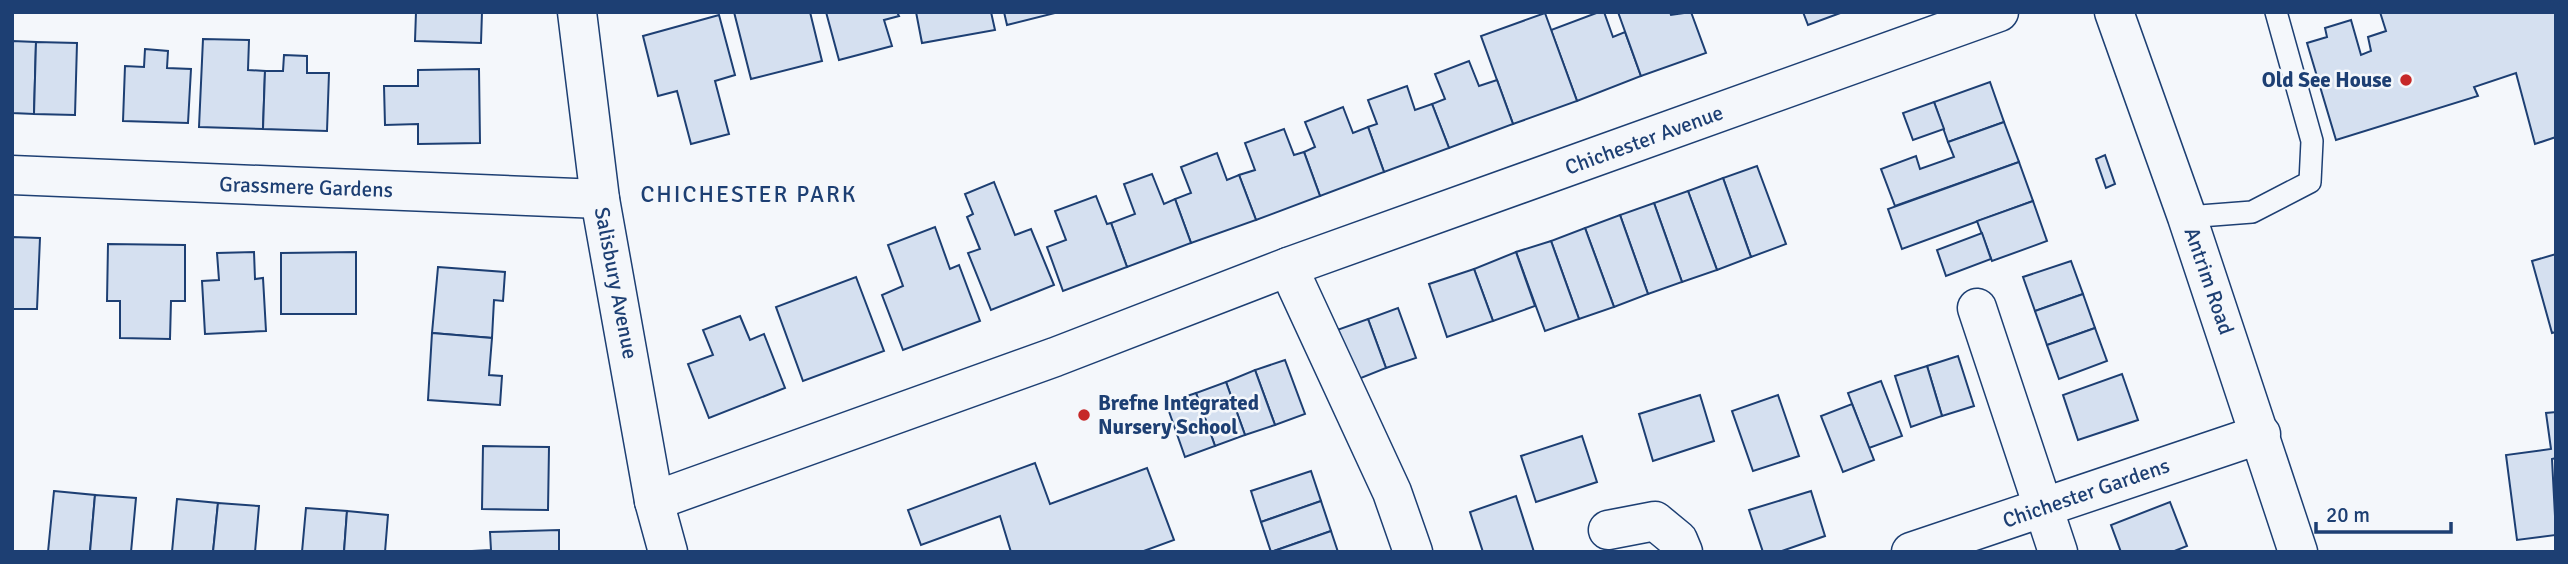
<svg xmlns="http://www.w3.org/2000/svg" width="2568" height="564" viewBox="0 0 2568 564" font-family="Signika,sans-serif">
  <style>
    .building { fill: #d5e0f0; stroke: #1d3f73; stroke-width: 2 }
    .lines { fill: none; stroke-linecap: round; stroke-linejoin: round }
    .service-casing { stroke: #1d3f73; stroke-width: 24 }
    .minor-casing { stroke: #1d3f73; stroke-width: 41 }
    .primary-casing { stroke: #1d3f73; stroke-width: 41 }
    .service { stroke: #f4f7fb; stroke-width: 21 }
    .minor { stroke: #f4f7fb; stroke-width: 38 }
    .primary { stroke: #f4f7fb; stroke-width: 38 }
    .poi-dot { fill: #c62828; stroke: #f4f7fb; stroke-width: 2.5 }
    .labels { text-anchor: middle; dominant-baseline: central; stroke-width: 5; stroke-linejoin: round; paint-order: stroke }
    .poi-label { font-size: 21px; font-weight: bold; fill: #1d3f73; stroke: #f4f7fb; text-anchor: end }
    .street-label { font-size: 21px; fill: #1d3f73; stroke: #f4f7fb }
    .neighbourhood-label { font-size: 23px; letter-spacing: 2px; fill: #1d3f73; stroke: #f4f7fb }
  </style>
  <rect width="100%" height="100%" fill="#f4f7fb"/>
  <!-- building -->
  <g class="building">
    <path d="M416,12H482L481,43L415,41Z"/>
    <path d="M734,12H810L822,61L751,79Z"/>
    <path d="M826,12H897L899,16L884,20L892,46L839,60Z"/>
    <path d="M916,12H991L995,30L922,43Z"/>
    <path d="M1004,12H1055V13L1007,25Z"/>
    <path d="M1599,12H1604L1613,37L1625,32L1641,76L1577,101L1551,30Z"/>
    <path d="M1618,12H1670L1671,15L1691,12L1706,53L1641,76Z"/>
    <path d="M1803,12H1843L1808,25Z"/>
    <path d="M2380,12H2556V137L2535,144L2516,73L2474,87L2478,96L2336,140L2307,43L2327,37L2325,28L2351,20L2361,55L2371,51L2368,37L2386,31Z"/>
    <path d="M1545,13L1577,101L1513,124L1481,36Z"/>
    <path d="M719,15L735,75L715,81L729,134L691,144L677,91L658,96L643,36Z"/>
    <path d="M203,39L249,40L248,70L265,71L263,129L199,127Z"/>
    <path d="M12,41L36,42L34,114L12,113Z"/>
    <path d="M36,42L77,43L75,115L34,114Z"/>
    <path d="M145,49L168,51L167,68L191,69L188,123L123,121L125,66L144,67Z"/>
    <path d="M284,55L307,56V73H329L327,131L263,129L265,71H283Z"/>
    <path d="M1469,61L1479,86L1497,80L1513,124L1449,148L1432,104L1445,99L1435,74Z"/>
    <path d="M479,69L480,143L418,144V124L385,125L384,86H418V70Z"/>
    <path d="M1990,82L2004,122L1948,142L1934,102Z"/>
    <path d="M1407,86L1415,110L1432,104L1449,148L1384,172L1368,127L1377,124L1368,100Z"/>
    <path d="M1934,102L1944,129L1913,140L1903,113Z"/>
    <path d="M1343,107L1353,133L1368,127L1384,172L1320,196L1304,152L1315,147L1305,122Z"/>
    <path d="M2004,122L2019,162L1895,206L1881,169L1916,156L1920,169L1954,157L1948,142Z"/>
    <path d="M1284,129L1294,155L1304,152L1320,196L1256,220L1239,175L1255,170L1245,143Z"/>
    <path d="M1217,153L1227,180L1239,175L1256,220L1191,243L1175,199L1191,193L1181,167Z"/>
    <path d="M2105,155L2115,184L2106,188L2096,159Z"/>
    <path d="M2019,162L2033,201L1902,249L1888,209Z"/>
    <path d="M1757,166L1786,244L1751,257L1723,178Z"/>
    <path d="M1152,174L1164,204L1175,199L1191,243L1127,267L1111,223L1135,214L1124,184Z"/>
    <path d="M1723,178L1751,257L1717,270L1688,191Z"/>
    <path d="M994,182L1015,235L1031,229L1054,285L991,310L968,253L980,249L967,217L973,214L965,194Z"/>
    <path d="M1688,191L1717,270L1682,282L1654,203Z"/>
    <path d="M1096,196L1107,224L1111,223L1127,267L1063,291L1047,247L1066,240L1055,211Z"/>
    <path d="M2033,201L2047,241L1992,261L1977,221Z"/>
    <path d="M1654,203L1682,282L1648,294L1620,215Z"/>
    <path d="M1620,215L1648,294L1614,307L1585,228Z"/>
    <path d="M935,227L950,269L959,265L980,321L903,350L882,295L903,286L888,245Z"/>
    <path d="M1585,228L1614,307L1579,319L1551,241Z"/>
    <path d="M1982,233L1991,259L1946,276L1937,250Z"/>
    <path d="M12,237L40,238L37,309H12Z"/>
    <path d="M1551,241L1579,319L1545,331L1516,252Z"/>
    <path d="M108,244L185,245V301H171L170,339L120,338V301H107Z"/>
    <path d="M254,252L255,279L263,278L266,331L205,334L202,281L219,280L217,253Z"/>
    <path d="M356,252V314H281V253Z"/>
    <path d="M1516,252L1535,306L1493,321L1474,269Z"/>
    <path d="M2556,254V332L2552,333L2532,261Z"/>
    <path d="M2071,261L2083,294L2035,311L2023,277Z"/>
    <path d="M438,267L505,272L503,301L494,300L492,338L432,333Z"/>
    <path d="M1474,269L1493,321L1447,337L1429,284Z"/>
    <path d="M856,277L884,351L803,381L776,307Z"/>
    <path d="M2083,294L2095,328L2047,345L2035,311Z"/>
    <path d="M1398,308L1416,358L1386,368L1368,319Z"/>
    <path d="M740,316L750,340L764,334L785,388L709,418L688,364L713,355L703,330Z"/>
    <path d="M1368,319L1386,368L1356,380L1337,330Z"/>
    <path d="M2095,328L2107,361L2059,379L2047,345Z"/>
    <path d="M432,333L492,338L489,375L502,376L500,405L428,400Z"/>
    <path d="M1958,356L1974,406L1942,416L1927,366Z"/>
    <path d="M1285,360L1305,414L1275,425L1255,370Z"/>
    <path d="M1927,366L1942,416L1911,427L1895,376Z"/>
    <path d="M1255,370L1275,425L1245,435L1226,382Z"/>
    <path d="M2122,374L2138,420L2078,440L2063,395Z"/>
    <path d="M1881,381L1902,436L1869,448L1848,393Z"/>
    <path d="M1226,382L1245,435L1215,446L1196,393Z"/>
    <path d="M1196,393L1215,446L1185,457L1166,403Z"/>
    <path d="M1700,395L1714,441L1653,461L1639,414Z"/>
    <path d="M1778,395L1799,456L1753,471L1732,411Z"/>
    <path d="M1852,404L1874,460L1843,472L1821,416Z"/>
    <path d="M2556,412V458L2552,459L2556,535L2517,540L2506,455L2551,449L2546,413Z"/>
    <path d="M1582,436L1597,482L1536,502L1521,456Z"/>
    <path d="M483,446L549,447L548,510L482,509Z"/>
    <path d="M1035,463L1050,504L1147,468L1174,540L1141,552H1011L1000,516L921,545L908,510Z"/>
    <path d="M1311,471L1321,501L1261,522L1251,491Z"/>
    <path d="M54,491L95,495L90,552H48Z"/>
    <path d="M1811,491L1825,536L1779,552H1763L1749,510Z"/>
    <path d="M95,495L136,498L131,552H90Z"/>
    <path d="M1516,496L1534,552H1483L1470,512Z"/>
    <path d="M177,499L218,503L213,552H172Z"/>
    <path d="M1321,501L1331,531L1271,552L1261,522Z"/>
    <path d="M2170,502L2187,546L2172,552H2121L2111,525Z"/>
    <path d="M218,503L259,506L255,552H213Z"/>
    <path d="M306,508L347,511L344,552H302Z"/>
    <path d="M347,511L388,515L385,552H344Z"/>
    <path d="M559,530V552H453L491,550L490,532Z"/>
    <path d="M1331,531L1338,552H1271Z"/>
  </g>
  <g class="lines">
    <defs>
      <path id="service" d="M2187,217L2252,212L2310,182L2312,141L2276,12"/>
      <g id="minor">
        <path d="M577,12L600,199L654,501L668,552"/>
        <path d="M12,175L600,199"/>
        <path d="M1288,267L1392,492L1413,552"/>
        <path d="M1977,308L2058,552"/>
        <path d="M654,501L1055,357L1288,267L1999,12"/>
        <path d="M1608,530L1655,521L1678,540L1683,552"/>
        <path d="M1911,552L2261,434"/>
      </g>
      <path id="primary" d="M2114,12L2187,217L2298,552"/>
    </defs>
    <!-- service casing -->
    <use href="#service" class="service-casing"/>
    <!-- minor casing -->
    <use href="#minor" class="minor-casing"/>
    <!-- primary casing -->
    <use href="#primary" class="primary-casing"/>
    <!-- service -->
    <use href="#service" class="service"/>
    <!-- minor -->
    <use href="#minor" class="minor"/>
    <!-- primary -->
    <use href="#primary" class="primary"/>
  </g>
  <!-- markers -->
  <g class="poi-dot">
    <circle cx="2406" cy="80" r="7"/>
    <circle cx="1084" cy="415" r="7"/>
  </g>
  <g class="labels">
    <!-- poi labels -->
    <g class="poi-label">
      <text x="2392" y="80">Old See House</text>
      <text x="1098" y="403" text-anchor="start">Brefne Integrated<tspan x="1098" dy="24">Nursery School</tspan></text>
    </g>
    <!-- street labels -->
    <g class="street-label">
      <text transform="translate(1644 140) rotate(-20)">Chichester Avenue</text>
      <text transform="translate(306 187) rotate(2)">Grassmere Gardens</text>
      <text transform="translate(2209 281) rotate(71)">Antrim Road</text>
      <text transform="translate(616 283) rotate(79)">Salisbury Avenue</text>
      <text transform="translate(2086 493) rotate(-19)">Chichester Gardens</text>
    </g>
    <!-- neighbourhood labels -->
    <g class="neighbourhood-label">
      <text x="749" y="194">CHICHESTER PARK</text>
    </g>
  </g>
  <!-- border -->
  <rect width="2568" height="564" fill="none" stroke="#1d3f73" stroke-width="28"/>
  <!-- scale -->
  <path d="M2316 522v10h135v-10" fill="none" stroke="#1d3f73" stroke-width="3.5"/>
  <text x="2326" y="522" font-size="21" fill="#1d3f73" stroke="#f4f7fb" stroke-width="5" paint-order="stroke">20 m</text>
</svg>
